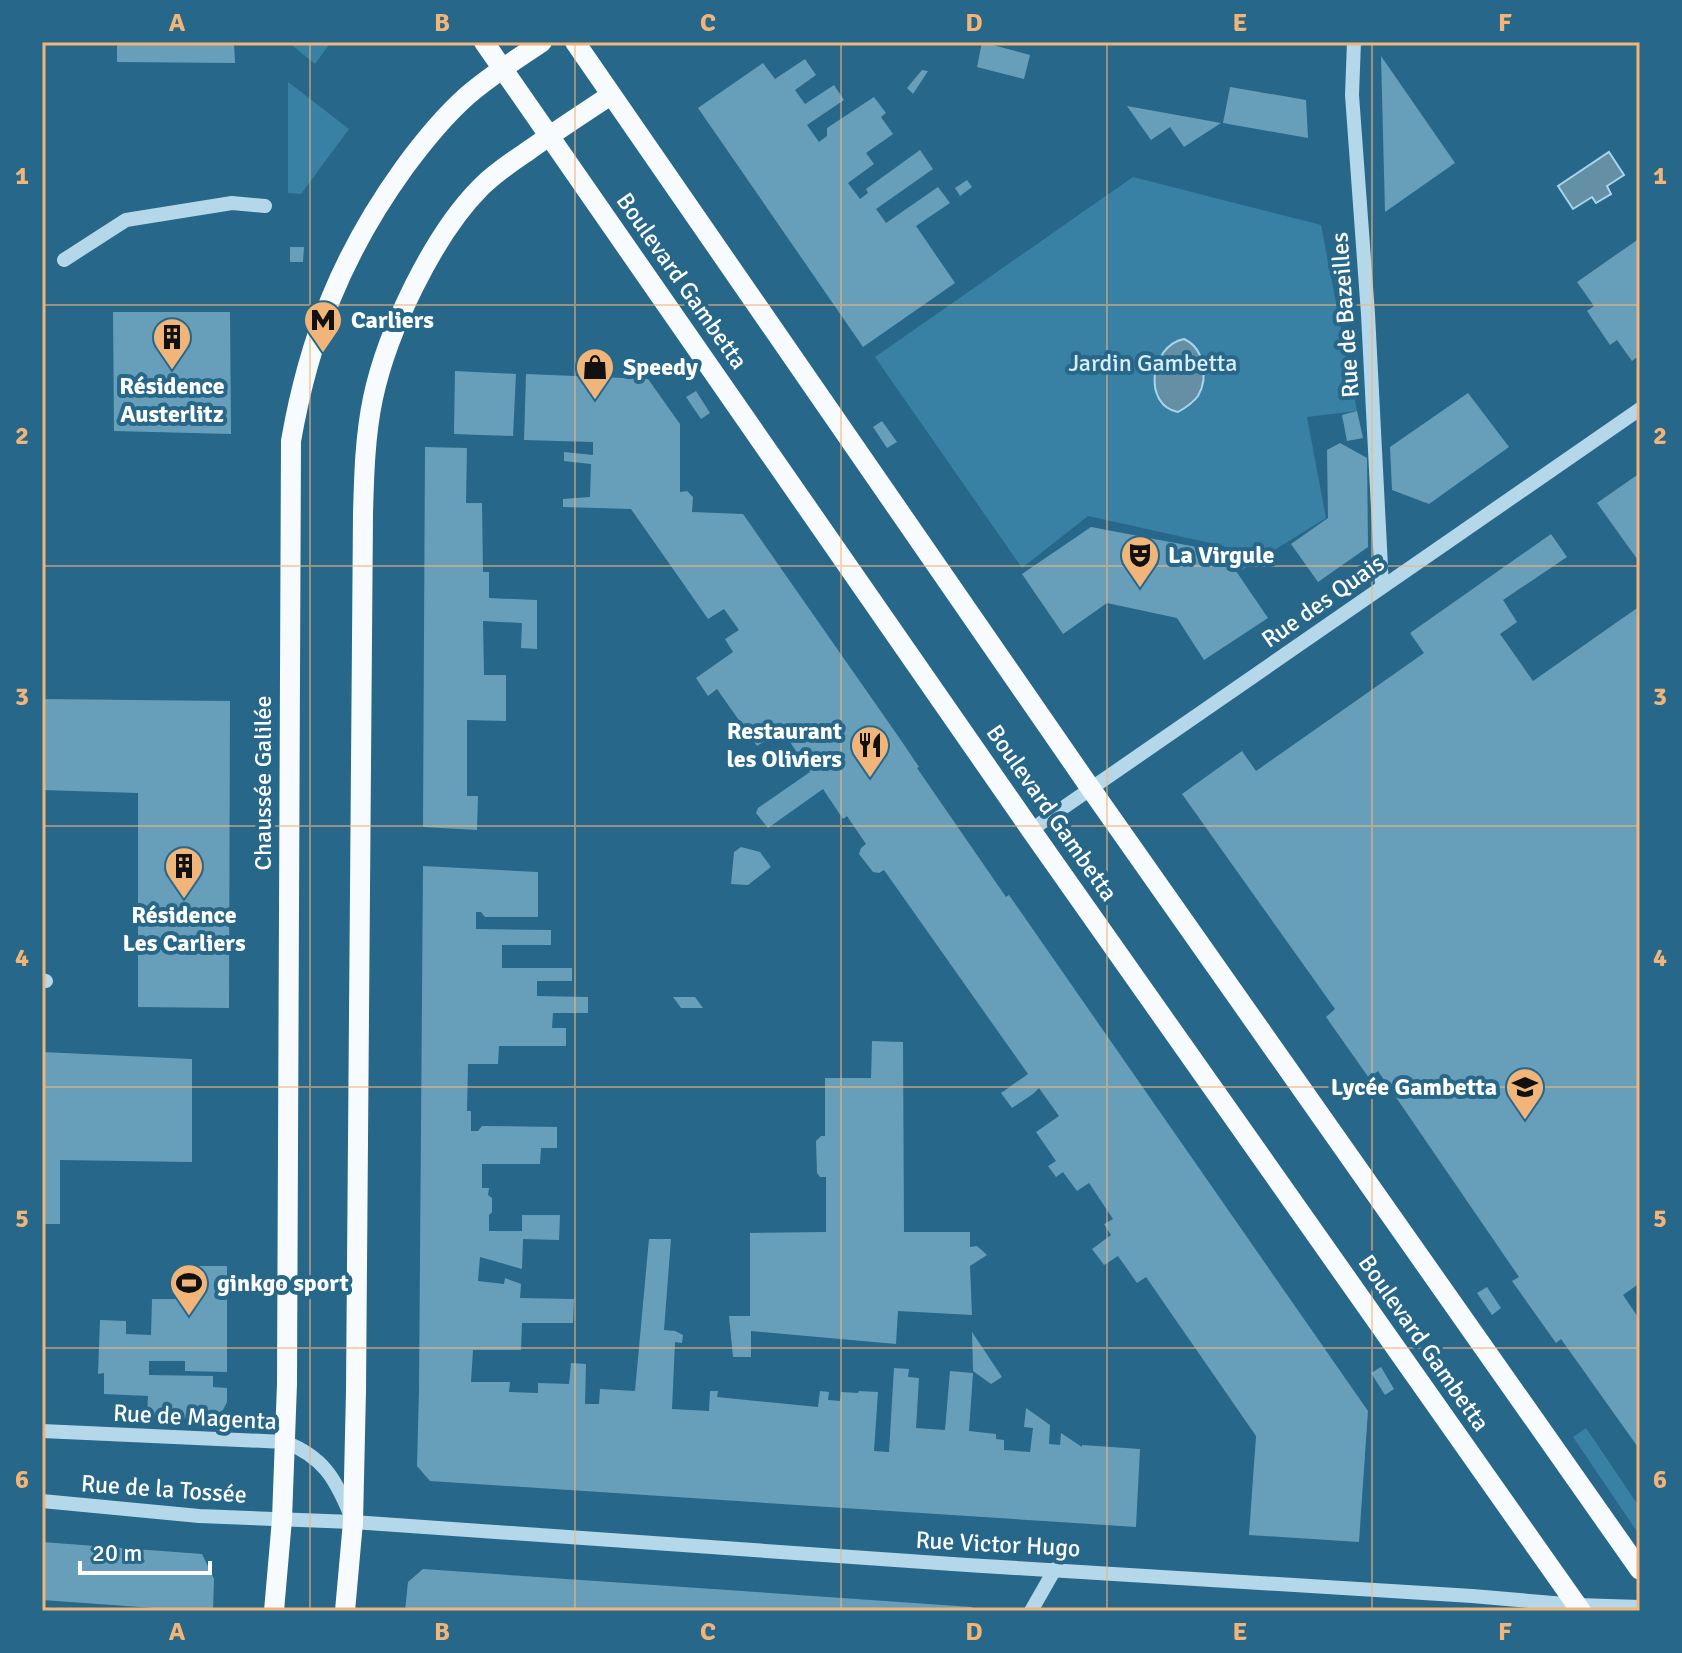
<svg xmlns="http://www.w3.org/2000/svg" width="1682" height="1653" viewBox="0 0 1682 1653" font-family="Signika,sans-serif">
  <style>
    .green { fill: #3881a4 }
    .water { fill: #648fa5; stroke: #a8d5ea; stroke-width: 2 }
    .building { fill: #679fbb }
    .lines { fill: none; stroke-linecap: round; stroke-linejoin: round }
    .minor { stroke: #b4d8e9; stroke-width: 14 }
    .major { stroke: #f7fbfe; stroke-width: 20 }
    .grid { fill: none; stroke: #f2b579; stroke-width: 2; stroke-opacity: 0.55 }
    .labels { text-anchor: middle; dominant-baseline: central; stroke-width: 8; stroke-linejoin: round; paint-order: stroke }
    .street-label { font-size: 24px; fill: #fff; stroke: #276789 }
    .poi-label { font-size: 24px; font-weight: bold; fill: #fff; stroke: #276789; text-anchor: start }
    .park-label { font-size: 24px; fill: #d8edf7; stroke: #276789 }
    .neatline { fill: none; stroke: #f2b579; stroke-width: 3 }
    .grid-label { font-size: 26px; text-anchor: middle; font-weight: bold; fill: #f2b579 }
  </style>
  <rect width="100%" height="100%" fill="#276789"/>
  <!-- green -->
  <g class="green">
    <path d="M288,42H331L315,64Z"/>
    <path d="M288,82L349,129L301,194L288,193Z"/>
    <path d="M1133,177L1321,225L1357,411L1307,417L1326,518L1242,570L1224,546L1088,516L1022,568L875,357Z"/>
    <path d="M1586,1428L1640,1508V1536L1573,1437Z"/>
  </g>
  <!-- water -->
  <g class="water">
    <path d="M1609,152L1624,175L1607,186L1611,194L1596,203L1592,197L1573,209L1558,186Z"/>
    <path d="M1184,339C1204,348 1209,377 1198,396C1193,403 1185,408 1178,412C1143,406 1149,346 1184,339Z"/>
  </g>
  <!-- building -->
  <g class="building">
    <path d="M117,42H234L235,63L117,62Z"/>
    <path d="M982,42L1030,55L1024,79L977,67Z"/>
    <path d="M1381,56L1455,163L1385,212Z"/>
    <path d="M805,59L816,75L795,90L805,104L834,85L844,100L807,125L819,142L827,136V128L874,97L886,113L881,117L893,134L866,153L874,164L848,183L860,199L868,193L866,189L920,150L933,169L876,209L886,223L938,187L950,203L916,226L955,283L863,347L698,108L763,63L775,79Z"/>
    <path d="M922,70L928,71L913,94L907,88Z"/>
    <path d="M1230,87L1306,100L1308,138L1223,123Z"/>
    <path d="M1127,106L1221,123L1184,147L1170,127L1151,140Z"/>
    <path d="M967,180L972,187L960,196L955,188Z"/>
    <path d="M1640,238V355L1632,361L1617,340L1610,345L1587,311L1594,306L1577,282Z"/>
    <path d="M290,247H304L303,262H290Z"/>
    <path d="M113,312H230L231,434L114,431Z"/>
    <path d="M455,371L516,374L513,436L454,434Z"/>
    <path d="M526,374L648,379L680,424V492L687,491L693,497L692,512L743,514L898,736L919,767L917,768L1006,897L1009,895L1368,1411L1359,1542L1249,1535L1256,1436L1146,1277L1137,1283L1118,1256L1104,1265L1092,1249L1111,1235L1104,1224L1113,1219L1089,1183L1077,1191L1063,1172L1056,1177L1048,1166L1056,1161L1036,1132L1059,1116L1039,1088L1033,1094L1012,1108L1001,1093L1028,1074L884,870L879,873L873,872L859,854L861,848L866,844L847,816L843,819L823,789L768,828L756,813L758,808L810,772L782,730L757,746L717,689L708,696L696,678L733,652L725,639L739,630L724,609L708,619L631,509L563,507V499L590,497L591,464L564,461V452L593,455V442L524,440Z"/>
    <path d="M696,391L710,413L701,419L686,397Z"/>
    <path d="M1468,393L1509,447L1429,504L1392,490L1390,447Z"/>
    <path d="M1357,411L1363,438L1347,441L1342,415Z"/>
    <path d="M882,421L897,442L887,448L873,427Z"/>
    <path d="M1340,443L1367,458L1368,547L1318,582L1291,544L1328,518L1327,450Z"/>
    <path d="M425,447L467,448L466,503H482L483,572H489V598L537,600V649L521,648L522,623L483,621L484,675H506V721L467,720V796H478L477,830L423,827Z"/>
    <path d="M1640,473V563L1597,503Z"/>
    <path d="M1091,527L1223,552L1268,618L1204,660L1177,618L1107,603L1063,634L1022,574Z"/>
    <path d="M1551,534L1567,557L1503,600L1517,622L1500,634L1533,681L1640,606V1283L1623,1295L1640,1320V1450L1561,1339L1556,1343L1512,1281L1519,1277L1378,1071L1369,1078L1326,1017L1335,1009L1182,794L1242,751L1256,771L1424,653L1410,633Z"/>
    <path d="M42,699L230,701L229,1008L138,1007V793L42,790Z"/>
    <path d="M741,847L760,852L771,867L748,885L731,884L734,852Z"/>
    <path d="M423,866L538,872V917H485L481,912H476V929L551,930V945H502V968H572V981H537V996L588,997V1013H553L552,1028H566V1046H499L498,1064H468L467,1111H471V1131H478L482,1126L557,1127V1148H541L540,1164H482V1188H489L488,1195L492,1198V1212L489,1215V1231H522V1215H560L559,1240L523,1239L522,1269L480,1257L478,1281L504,1284L505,1278L521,1284L520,1298L574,1299L573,1323H522L521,1350H473L471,1382H510L509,1392L538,1393V1383L569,1384L571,1363L586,1364L585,1404H599L600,1389L635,1391L649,1239H671L664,1330L675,1331L683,1335L682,1343L675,1342L672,1409L709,1411L710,1391H718L717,1397L818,1407L820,1391L829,1392L828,1400L840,1401L841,1392L858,1393L859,1391L878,1392L874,1451L889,1452L894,1368L909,1369L908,1377L919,1378L916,1428L930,1429L945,1430L950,1371L973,1373L969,1431L996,1434V1439L1004,1440V1450L1030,1452L1033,1428L1024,1427L1026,1408L1050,1425L1049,1444L1060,1445L1061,1433L1082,1447V1445L1140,1449L1136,1527L430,1481L417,1466L419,1389Z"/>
    <path d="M673,997H695L703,1008H681Z"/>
    <path d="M872,1041L903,1042L904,1232H970V1247L977,1246L987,1255L970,1266L972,1315L898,1311L896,1344L751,1331V1357H733L729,1316H750V1233L826,1232V1177H820L817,1173L816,1141L821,1136H825V1078H871Z"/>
    <path d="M42,1052L192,1059V1162L60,1160V1224H42Z"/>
    <path d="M197,1266H227V1372L185,1371V1361H149V1375L213,1376V1387L227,1388V1402L223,1410L216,1416L207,1420L147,1415L148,1396L104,1394V1373L98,1374L100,1320L126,1321V1334L151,1335L152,1299H183L184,1268H197Z"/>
    <path d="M1487,1287L1501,1308L1492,1315L1477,1293Z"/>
    <path d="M972,1332L1002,1377L991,1384L973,1371Z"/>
    <path d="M1381,1367L1394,1389L1385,1395L1371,1373Z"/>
    <path d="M42,1542L202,1554L214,1579L213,1611H153L154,1608L42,1600Z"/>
    <path d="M423,1569L972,1607L974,1611H405L408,1582Z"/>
  </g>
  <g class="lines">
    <!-- minor -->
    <g class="minor">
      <path d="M1354,42L1352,95L1368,314L1382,586"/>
      <path d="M64,260L126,220L232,203L265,206"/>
      <path d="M1031,830L1640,409"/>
      <path d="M42,980L46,981"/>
      <path d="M42,1431L285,1442C323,1457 335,1478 350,1514"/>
      <path d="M42,1501L199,1516L353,1522L967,1565L1472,1596L1577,1605L1640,1607"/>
      <path d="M1031,1611L1055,1569"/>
    </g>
    <!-- major -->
    <g class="major">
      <path d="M484,42L1031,830L1581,1611"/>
      <path d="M575,42L1091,789L1640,1570"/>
      <path d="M274,1611L282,1519L287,1384L291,441C309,338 342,254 404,168C423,142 443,117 468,95C491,75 517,59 542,42"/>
      <path d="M345,1611L353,1522L356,1391L363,514C364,476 365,436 373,398C387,332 433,235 481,187C494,174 510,163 525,153C553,133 582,114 611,95"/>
    </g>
  </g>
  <!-- grid -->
  <path class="grid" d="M310,42V1611M575,42V1611M841,42V1611M1107,42V1611M1372,42V1611M42,305H1640M42,566H1640M42,826H1640M42,1087H1640M42,1348H1640"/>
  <!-- icons -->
  <defs>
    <symbol id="metro-pin" viewBox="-11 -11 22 30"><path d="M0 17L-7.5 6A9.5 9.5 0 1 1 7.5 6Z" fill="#f2b579" stroke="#276789"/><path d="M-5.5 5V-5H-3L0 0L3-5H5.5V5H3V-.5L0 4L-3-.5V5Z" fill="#111"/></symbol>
    <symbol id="building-pin" viewBox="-11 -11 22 30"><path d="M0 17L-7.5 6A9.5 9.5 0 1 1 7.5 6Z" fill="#f2b579" stroke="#276789"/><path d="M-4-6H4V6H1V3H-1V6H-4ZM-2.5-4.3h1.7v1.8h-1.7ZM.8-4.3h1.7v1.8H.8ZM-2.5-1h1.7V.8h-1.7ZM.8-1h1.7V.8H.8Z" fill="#111"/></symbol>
    <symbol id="shop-pin" viewBox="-11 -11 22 30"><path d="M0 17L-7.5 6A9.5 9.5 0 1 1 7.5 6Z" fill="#f2b579" stroke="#276789"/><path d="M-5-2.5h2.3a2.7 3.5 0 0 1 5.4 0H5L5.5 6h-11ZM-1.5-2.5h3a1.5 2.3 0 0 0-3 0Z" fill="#111"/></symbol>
    <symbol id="theatre-pin" viewBox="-11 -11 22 30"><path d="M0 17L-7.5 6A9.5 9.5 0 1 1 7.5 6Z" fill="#f2b579" stroke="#276789"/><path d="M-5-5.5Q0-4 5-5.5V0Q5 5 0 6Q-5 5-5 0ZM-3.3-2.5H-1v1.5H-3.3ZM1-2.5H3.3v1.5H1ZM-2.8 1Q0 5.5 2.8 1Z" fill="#111"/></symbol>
    <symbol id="restaurant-pin" viewBox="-11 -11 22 30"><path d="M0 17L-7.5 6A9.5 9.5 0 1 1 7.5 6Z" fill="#f2b579" stroke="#276789"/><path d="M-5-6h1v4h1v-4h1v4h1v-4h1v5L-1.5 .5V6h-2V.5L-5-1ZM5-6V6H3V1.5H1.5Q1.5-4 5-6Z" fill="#111"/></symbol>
    <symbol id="school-pin" viewBox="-11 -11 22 30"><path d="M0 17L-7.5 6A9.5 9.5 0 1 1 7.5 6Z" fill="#f2b579" stroke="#276789"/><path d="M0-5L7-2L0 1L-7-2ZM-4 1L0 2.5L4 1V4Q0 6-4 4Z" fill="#111"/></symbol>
    <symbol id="stadium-pin" viewBox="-11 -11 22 30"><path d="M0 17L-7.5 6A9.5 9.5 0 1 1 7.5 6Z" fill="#f2b579" stroke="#276789"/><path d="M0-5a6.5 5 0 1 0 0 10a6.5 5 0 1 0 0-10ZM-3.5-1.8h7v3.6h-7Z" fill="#111"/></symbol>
  </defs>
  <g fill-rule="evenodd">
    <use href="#metro-pin" x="301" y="298" width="44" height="60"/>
    <use href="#building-pin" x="150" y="315" width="44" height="60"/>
    <use href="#shop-pin" x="573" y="345" width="44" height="60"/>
    <use href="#theatre-pin" x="1118" y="533" width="44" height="60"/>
    <use href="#restaurant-pin" x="848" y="723" width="44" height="60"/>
    <use href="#building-pin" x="162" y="844" width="44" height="60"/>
    <use href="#school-pin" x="1503" y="1065" width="44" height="60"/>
    <use href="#stadium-pin" x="167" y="1261" width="44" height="60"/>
  </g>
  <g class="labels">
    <!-- street labels -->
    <g class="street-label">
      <text transform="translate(682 281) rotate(55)">Boulevard Gambetta</text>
      <text transform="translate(1345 315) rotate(-94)">Rue de Bazeilles</text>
      <text transform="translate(1323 601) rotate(-35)">Rue des Quais</text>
      <text transform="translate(263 783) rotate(-90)">Chaussée Galilée</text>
      <text transform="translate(1052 813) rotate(55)">Boulevard Gambetta</text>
      <text transform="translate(1424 1343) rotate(55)">Boulevard Gambetta</text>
      <text transform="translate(195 1417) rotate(3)">Rue de Magenta</text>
      <text transform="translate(164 1489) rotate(4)">Rue de la Tossée</text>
      <text transform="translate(998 1544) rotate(3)">Rue Victor Hugo</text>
    </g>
    <!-- poi labels -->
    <g class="poi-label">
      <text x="351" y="320">Carliers</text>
      <text x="623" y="367">Speedy</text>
      <text x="172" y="386" text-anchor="middle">Résidence<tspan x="172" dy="28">Austerlitz</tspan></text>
      <text x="1168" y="555">La Virgule</text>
      <text x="842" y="731" text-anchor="end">Restaurant<tspan x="842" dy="28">les Oliviers</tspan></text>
      <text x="184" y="915" text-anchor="middle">Résidence<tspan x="184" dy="28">Les Carliers</tspan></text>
      <text x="1497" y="1087" text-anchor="end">Lycée Gambetta</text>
      <text x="217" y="1283">ginkgo sport</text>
    </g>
    <!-- park labels -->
    <g class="park-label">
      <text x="1153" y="363">Jardin Gambetta</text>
    </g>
  </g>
  <!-- border -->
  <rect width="1682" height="1653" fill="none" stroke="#276789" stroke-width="88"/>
  <!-- scale -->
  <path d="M80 1561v12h130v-12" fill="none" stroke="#ffffff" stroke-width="4"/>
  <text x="92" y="1561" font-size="24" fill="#ffffff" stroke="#276789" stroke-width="6" paint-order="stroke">20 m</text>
  <rect x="44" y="44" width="1594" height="1565" class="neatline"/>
  <g class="grid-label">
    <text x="177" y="31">A</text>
    <text x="442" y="31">B</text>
    <text x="708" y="31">C</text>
    <text x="974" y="31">D</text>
    <text x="1240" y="31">E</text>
    <text x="1505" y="31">F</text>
    <text x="22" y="184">1</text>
    <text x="1660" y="184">1</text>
    <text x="22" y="444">2</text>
    <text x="1660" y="444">2</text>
    <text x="22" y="705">3</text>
    <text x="1660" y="705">3</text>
    <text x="22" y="966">4</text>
    <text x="1660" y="966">4</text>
    <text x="22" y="1227">5</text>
    <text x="1660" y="1227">5</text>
    <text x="22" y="1488">6</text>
    <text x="1660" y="1488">6</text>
    <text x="177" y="1640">A</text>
    <text x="442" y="1640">B</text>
    <text x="708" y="1640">C</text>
    <text x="974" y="1640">D</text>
    <text x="1240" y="1640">E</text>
    <text x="1505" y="1640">F</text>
  </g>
</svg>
